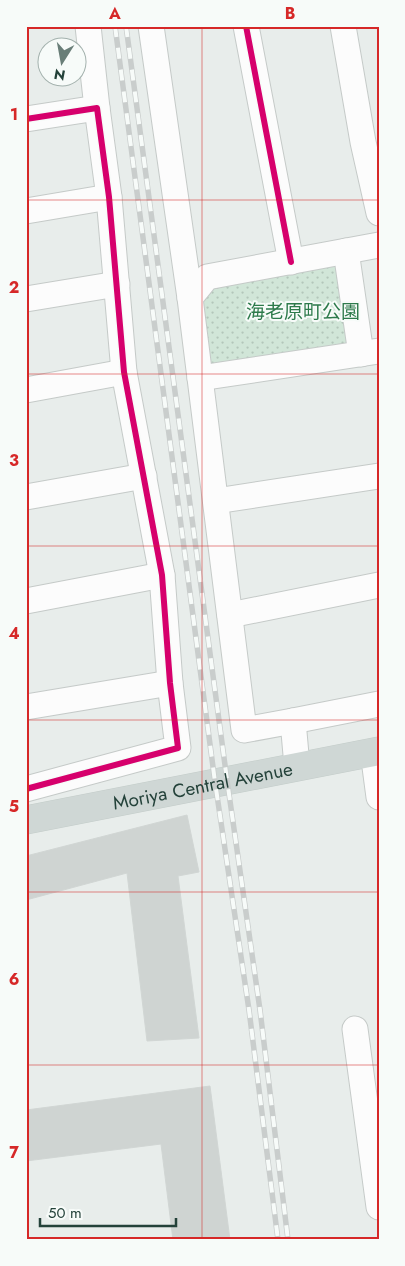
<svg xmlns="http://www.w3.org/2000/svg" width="405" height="1266" viewBox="0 0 405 1266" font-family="Jost,'Noto Sans JP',sans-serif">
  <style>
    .park { fill: url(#park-dots) }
    .building { fill: #cfd4d2; stroke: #d1d6d4 }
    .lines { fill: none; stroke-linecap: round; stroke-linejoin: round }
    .minor-casing { stroke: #c5cac8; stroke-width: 27 }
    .major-casing { stroke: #c3ccc9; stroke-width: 29 }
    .minor { stroke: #fcfcfc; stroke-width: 25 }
    .major { stroke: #cfd7d5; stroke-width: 28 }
    .rail-casing { stroke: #c9cdcc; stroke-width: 5.5 }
    .rail { stroke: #f7fbf9; stroke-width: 4; stroke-dasharray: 11; stroke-linecap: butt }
    .cycleway-casing { stroke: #f7fbf9; stroke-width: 9 }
    .cycleway { stroke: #d6006c; stroke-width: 6 }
    .grid { fill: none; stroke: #d62828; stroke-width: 1; stroke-opacity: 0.55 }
    .labels { text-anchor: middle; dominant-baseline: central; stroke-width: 4; stroke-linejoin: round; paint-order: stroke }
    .park-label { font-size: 19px; fill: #2d7a4b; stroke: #f7fbf9 }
    .street-label { font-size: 19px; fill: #24423a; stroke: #f7fbf9 }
    .neatline { fill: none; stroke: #d62828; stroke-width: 2 }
    .grid-label { font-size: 16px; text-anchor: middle; font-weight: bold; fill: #d62828 }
  </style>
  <defs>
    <pattern id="park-dots" width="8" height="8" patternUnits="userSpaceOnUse" patternTransform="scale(1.25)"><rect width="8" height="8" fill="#d1e6d8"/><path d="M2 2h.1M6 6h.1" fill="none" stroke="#b3c6ba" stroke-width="1.8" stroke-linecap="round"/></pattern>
  </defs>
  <rect width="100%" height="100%" fill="#e8edeb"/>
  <!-- park -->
  <path class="park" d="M346,251L361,354L200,378L190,298L207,277Z"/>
  <!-- building -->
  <g class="building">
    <path d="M187,815L199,872L178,876L199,1038L147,1041L127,873L26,900V856Z"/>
    <path d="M210,1086L230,1240H173L161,1144L26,1161V1110Z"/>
  </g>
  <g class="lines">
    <defs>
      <g id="minor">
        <path d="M88,26L97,108"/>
        <path d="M151,26L190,298"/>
        <path d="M246,26L291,262"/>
        <path d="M343,26L363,142L379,213"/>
        <path d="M26,119L97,108L109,197L124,372L162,575L170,683L178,748L26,789"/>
        <path d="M26,211L109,197"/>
        <path d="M346,251L361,354"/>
        <path d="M26,299L117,284"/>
        <path d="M200,378L379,351"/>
        <path d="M26,390L124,372"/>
        <path d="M26,497L144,476"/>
        <path d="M216,501L379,476"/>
        <path d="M26,601L162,575"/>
        <path d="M230,615L379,585"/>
        <path d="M26,707L170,683"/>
        <path d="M293,721L379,704"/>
        <path d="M373,752L379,797"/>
        <path d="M297,766L293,721L244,730L190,298L207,277L379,245"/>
        <path d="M355,1029L379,1207"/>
      </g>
      <g id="major">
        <path id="s1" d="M26,820L379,751"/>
      </g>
    </defs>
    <!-- minor casing -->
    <use href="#minor" class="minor-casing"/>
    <!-- major casing -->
    <use href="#major" class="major-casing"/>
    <!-- minor -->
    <use href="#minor" class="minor"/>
    <!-- major -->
    <use href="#major" class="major"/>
    <defs>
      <g id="rail">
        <path d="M115,26L215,782L249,1010L278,1240"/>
        <path d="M126,26L227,780L260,1010L288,1240"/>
      </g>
    </defs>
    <!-- rail casing -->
    <use href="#rail" class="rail-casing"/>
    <!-- rail -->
    <use href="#rail" class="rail"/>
    <defs>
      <g id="cycleway">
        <path d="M246,26L291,262"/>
        <path d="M26,119L97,108L109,197L124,372L162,575L170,683L178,748L26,789"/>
      </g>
    </defs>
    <!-- cycleway casing -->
    <use href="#cycleway" class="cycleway-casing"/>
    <!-- cycleway -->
    <use href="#cycleway" class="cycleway"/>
  </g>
  <!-- grid -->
  <path class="grid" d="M202,26V1240M26,200H379M26,374H379M26,546H379M26,720H379M26,892H379M26,1065H379"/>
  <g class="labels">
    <!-- park labels -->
    <g class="park-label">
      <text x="303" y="311">海老原町公園</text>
    </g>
    <!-- street labels -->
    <g class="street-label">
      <text stroke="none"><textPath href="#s1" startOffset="180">Moriya Central Avenue</textPath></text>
    </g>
  </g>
  <!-- border -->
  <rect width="405" height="1266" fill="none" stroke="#f7fbf9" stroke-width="55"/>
  <!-- north arrow -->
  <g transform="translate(62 62) rotate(191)"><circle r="24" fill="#f7fbf9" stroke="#a3b1ad"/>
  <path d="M0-4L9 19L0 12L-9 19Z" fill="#697e78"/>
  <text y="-8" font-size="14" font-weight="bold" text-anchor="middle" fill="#24423a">N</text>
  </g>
  <!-- scale -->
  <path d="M40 1218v8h136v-8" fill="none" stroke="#24423a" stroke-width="2.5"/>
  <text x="48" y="1218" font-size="15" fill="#24423a" stroke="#f7fbf9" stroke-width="4" paint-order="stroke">50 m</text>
  <rect x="28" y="28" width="350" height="1210" class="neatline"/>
  <g class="grid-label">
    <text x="115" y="19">A</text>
    <text x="290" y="19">B</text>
    <text x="14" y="120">1</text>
    <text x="14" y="293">2</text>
    <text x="14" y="466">3</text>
    <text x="14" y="639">4</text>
    <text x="14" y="812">5</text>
    <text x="14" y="985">6</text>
    <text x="14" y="1158">7</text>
  </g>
</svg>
